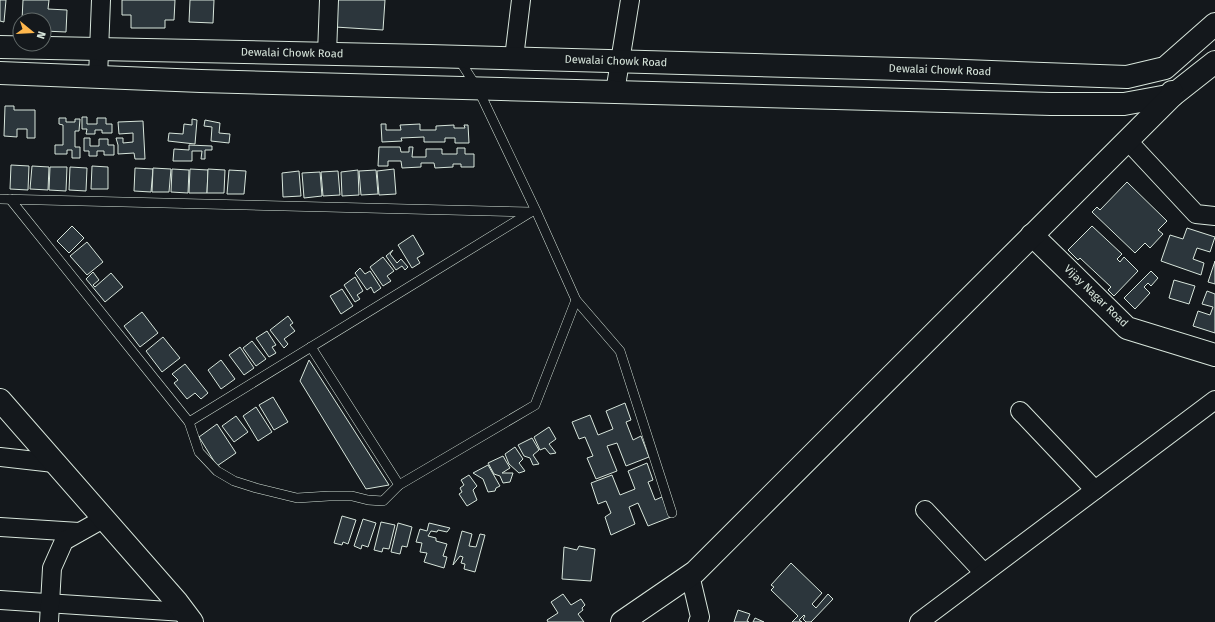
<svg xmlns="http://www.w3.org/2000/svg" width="1215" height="622" viewBox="0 0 1215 622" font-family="'Fira Sans',sans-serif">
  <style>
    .building { fill: #2c363c; stroke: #d8e6dc }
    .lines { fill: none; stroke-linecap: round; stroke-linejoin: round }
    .lane-casing { stroke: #d8e6dc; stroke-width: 10 }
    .street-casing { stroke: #d8e6dc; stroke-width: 20 }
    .secondary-casing { stroke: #d8e6dc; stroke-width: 24 }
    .lane { stroke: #14181c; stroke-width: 9 }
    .street { stroke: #14181c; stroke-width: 18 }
    .secondary { stroke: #14181c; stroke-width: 22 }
    .labels { text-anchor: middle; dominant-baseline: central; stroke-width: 3; stroke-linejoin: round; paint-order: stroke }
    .street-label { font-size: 11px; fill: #d8e6dc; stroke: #14181c }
  </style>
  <rect width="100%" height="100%" fill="#14181c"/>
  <!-- building -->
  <g class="building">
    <path d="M0,0H6L4,22L0,21Z"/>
    <path d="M23,0H49L48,9L67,10L66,32L44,31V20H22Z"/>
    <path d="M122,0H175L174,20H165V28H131V15H122Z"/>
    <path d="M190,0H214L213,23L189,22Z"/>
    <path d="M336,0H385L383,30L335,27Z"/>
    <path d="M5,106H14V110H35V138H27V129H17V137L4,136Z"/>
    <path d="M82,117H87V124H97V118H106V124H112V133H102V130H95V134H86L87,129H82Z"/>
    <path d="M59,118H66V122H75V119H80L79,131H75V147H80V158H72V150H67V154H55V145H63V125L59,124Z"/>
    <path d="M192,119L197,120L195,144L168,141L169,133L183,134L184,124L192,125Z"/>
    <path d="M205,120L220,123L219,133L230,134L229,143L211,141L212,127L204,126Z"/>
    <path d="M143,121L145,159H135L134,153L118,154V145L116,138H123V143L133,142V133L119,134L118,122Z"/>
    <path d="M381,124H386V130H401L400,125L420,124V130H436V126L454,125V128H465L464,125H468L469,143H455V138H445V142H424V137L401,138L402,141L382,142Z"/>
    <path d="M84,138H90V146H99V139H108V145H114V155H104V151H97V156H89V151H84Z"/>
    <path d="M189,145L212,146V150H205V159H201L202,151H192V161H173L174,149L189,150Z"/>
    <path d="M379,147H400L401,152H409V147H413L412,157H426V149H442V154H457V148H465V154H474V167H461V164H453V167L435,168L434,163H421V167L402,168L401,161H388V166H378Z"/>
    <path d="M11,165L29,166L28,190L10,189Z"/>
    <path d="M32,166L49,167L48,190L30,189Z"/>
    <path d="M92,166L108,167V189H91Z"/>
    <path d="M50,167H67L66,191L49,190Z"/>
    <path d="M70,167L87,168L86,191L69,190Z"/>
    <path d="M135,168L153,169L151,192L134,191Z"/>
    <path d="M153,168L171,169L169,192H152Z"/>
    <path d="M172,169L189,170L188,193L171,192Z"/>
    <path d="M190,169L208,170L207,193H189Z"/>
    <path d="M208,169L225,170L224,193H207Z"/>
    <path d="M394,169L396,194L379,195L377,171Z"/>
    <path d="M229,170L246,171L244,194H227Z"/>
    <path d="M358,170L359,195L342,196L341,172Z"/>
    <path d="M376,170L378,194L361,195L359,171Z"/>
    <path d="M299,171L301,196L283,197L282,173Z"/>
    <path d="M338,171L340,195L323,196L321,172Z"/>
    <path d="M320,172L322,196L304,198L302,173Z"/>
    <path d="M1127,182L1167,221L1158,230L1163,234L1150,248L1145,243L1135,253L1092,212L1097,207L1100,210Z"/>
    <path d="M72,226L84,238L69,253L57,241Z"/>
    <path d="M1092,226L1122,254L1117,259L1120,262L1124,257L1138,271L1114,296L1108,290L1111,287L1080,258L1078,260L1068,250Z"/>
    <path d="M1187,228L1215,237L1210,252L1197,248L1193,259L1204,263L1201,275L1161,261L1170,235L1183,239Z"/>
    <path d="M413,235L424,254L417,258L420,263L412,268L398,245Z"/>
    <path d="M87,242L103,262L87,275L70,256Z"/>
    <path d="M393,250L390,254L397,263L401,259L408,267L405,270L402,266L396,270L386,256Z"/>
    <path d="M383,257L394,271L387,276L391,281L383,286L370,267Z"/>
    <path d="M1215,261V284L1208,282Z"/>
    <path d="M360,268L365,274L370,271L381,288L374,293L371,287L367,290L355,273Z"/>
    <path d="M1151,271L1158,278L1151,286L1148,283L1144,287L1150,293L1135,309L1124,298Z"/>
    <path d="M93,272L99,280L93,285L95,287L111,273L123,287L105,302L86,279Z"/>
    <path d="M355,277L363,291L357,295L360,299L355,302L344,285Z"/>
    <path d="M1174,280L1195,286L1189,304L1169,298Z"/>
    <path d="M342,289L353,306L341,314L330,296Z"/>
    <path d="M1207,291L1215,294V333L1193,326L1198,311L1210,315L1213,307L1202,304Z"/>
    <path d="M142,312L158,333L140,347L124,326Z"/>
    <path d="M288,316L293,323L290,325L295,331L284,339L288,344L284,348L270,330Z"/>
    <path d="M267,331L276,345L272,347L276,353L269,357L256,338Z"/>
    <path d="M163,337L180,358L162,372L146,351Z"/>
    <path d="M252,341L266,359L256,366L243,348Z"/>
    <path d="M240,347L254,368L244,375L229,355Z"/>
    <path d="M221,360L235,379L221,389L208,370Z"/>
    <path d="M309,360L389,485L366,489L300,381Z"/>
    <path d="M185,364L208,393L201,399L195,393L187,399L174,383L178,380L172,374Z"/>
    <path d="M273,397L288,422L274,430L259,405Z"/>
    <path d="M625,403L631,420L626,422L633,440L641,436L649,457L626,466L617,443L607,446L617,471L596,479L587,458L593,456L585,437L579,439L572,422L590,415L598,435L613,429L606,411Z"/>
    <path d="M256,407L272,432L258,441L243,416Z"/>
    <path d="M236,416L248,432L234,442L222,426Z"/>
    <path d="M217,424L236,453L217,466L199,437Z"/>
    <path d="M549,427L556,439L549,444L556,453L550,454L545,448L540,450L534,437Z"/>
    <path d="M532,438L539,450L533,455L539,464L533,465L530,458L524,456L518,445Z"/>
    <path d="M515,447L523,459L519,463L525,471L519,473L509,464L505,454Z"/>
    <path d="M503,456L510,468L502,473H513L510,482L503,483L500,476L494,474L488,463Z"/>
    <path d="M647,463L653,480L648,482L655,500L662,497L671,517L648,526L638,503L629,507L635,524L611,535L605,517L611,513L606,501L598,504L591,483L612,475L620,495L635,489L628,471Z"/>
    <path d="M488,465L500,486L496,488L495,491L488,492L483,479L473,473Z"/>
    <path d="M469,475L477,486L473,490L477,500L467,506L459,494L462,492L460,488L464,485L461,480Z"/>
    <path d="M342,516L356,520L348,544L343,542L342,545L334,543Z"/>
    <path d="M363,519L376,523L368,547L362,545L361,549L354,546Z"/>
    <path d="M381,522L395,525L389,549L383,548L382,552L374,550Z"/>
    <path d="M398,523L412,527L407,547L402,546L400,554L391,552Z"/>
    <path d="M429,523L450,528L447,532L438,530L437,532L431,531L428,536L436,538V541L447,544L443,556L447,557L444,568L424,562L427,553L420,552L422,543L416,542L420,529L427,531Z"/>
    <path d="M462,531L472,534L469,546L476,547L480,534L485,535L475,572L464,569L465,564L461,563L463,557L460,556L453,565Z"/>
    <path d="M579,546L595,549L591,581L562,579L564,547L577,550Z"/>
    <path d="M791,563L822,593L812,604L816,608L828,594L833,599L811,622H806L803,619L805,616L804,615L799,620L802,622H792L798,616L771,590L774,587L771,585Z"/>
    <path d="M563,594L571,605L581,599L585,605L582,608L583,610L578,614L584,622H548L547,620L558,613L551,602Z"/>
    <path d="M738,610L750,614L747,621L749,622H734Z"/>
    <path d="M755,618L764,622H753Z"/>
  </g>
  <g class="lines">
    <defs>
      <g id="lane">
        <path d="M458,58L478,89L537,213L576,300L620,351L672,513"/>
        <path d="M0,199L531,212"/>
        <path d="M10,199L189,422L199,452L217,471L234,481L256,488L297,498L329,496H352L368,500L383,501L399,485L535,405L576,300"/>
        <path d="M311,347L399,485"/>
        <path d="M189,422L531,212"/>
      </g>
      <g id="street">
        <path d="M327,54L329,0"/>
        <path d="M514,58L521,0"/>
        <path d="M98,77L101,0"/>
        <path d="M615,92L630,0"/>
        <path d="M1127,140L1196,214L1215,216"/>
        <path d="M1020,411L1095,490"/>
        <path d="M0,457L54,463"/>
        <path d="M925,510L984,573"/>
        <path d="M0,527L79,532"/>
        <path d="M690,575L700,617L698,622"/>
        <path d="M0,600L184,612"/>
        <path d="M49,622L52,568L64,541L103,519"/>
        <path d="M919,622L1215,400"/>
      </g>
      <g id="secondary">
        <path d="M0,47L429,56L938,70L1127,77L1165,68L1215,24"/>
        <path d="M0,73L201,81L615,92L1051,104H1124L1173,95L1215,62"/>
        <path d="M1032,235L1127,328L1215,355"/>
        <path d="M0,400L177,602L192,622"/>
        <path d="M622,622L695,572L1173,95L1172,92"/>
      </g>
    </defs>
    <!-- lane casing -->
    <use href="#lane" class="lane-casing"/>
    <!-- street casing -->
    <use href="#street" class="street-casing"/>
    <!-- secondary casing -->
    <use href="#secondary" class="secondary-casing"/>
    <!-- lane -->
    <use href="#lane" class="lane"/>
    <!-- street -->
    <use href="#street" class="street"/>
    <!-- secondary -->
    <use href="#secondary" class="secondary"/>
  </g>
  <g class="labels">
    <!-- street labels -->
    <g class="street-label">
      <text transform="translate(292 53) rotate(1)">Dewalai Chowk Road</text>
      <text transform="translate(616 61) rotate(2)">Dewalai Chowk Road</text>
      <text transform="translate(940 70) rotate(2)">Dewalai Chowk Road</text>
      <text transform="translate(1096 296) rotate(44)">Vijay Nagar Road</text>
    </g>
  </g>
  <!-- north arrow -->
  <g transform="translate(32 32) rotate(108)"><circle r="19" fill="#14181c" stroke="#626a69"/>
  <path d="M0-3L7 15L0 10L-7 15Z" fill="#ffb74d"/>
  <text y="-6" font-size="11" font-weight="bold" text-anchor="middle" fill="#d8e6dc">N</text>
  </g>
</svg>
